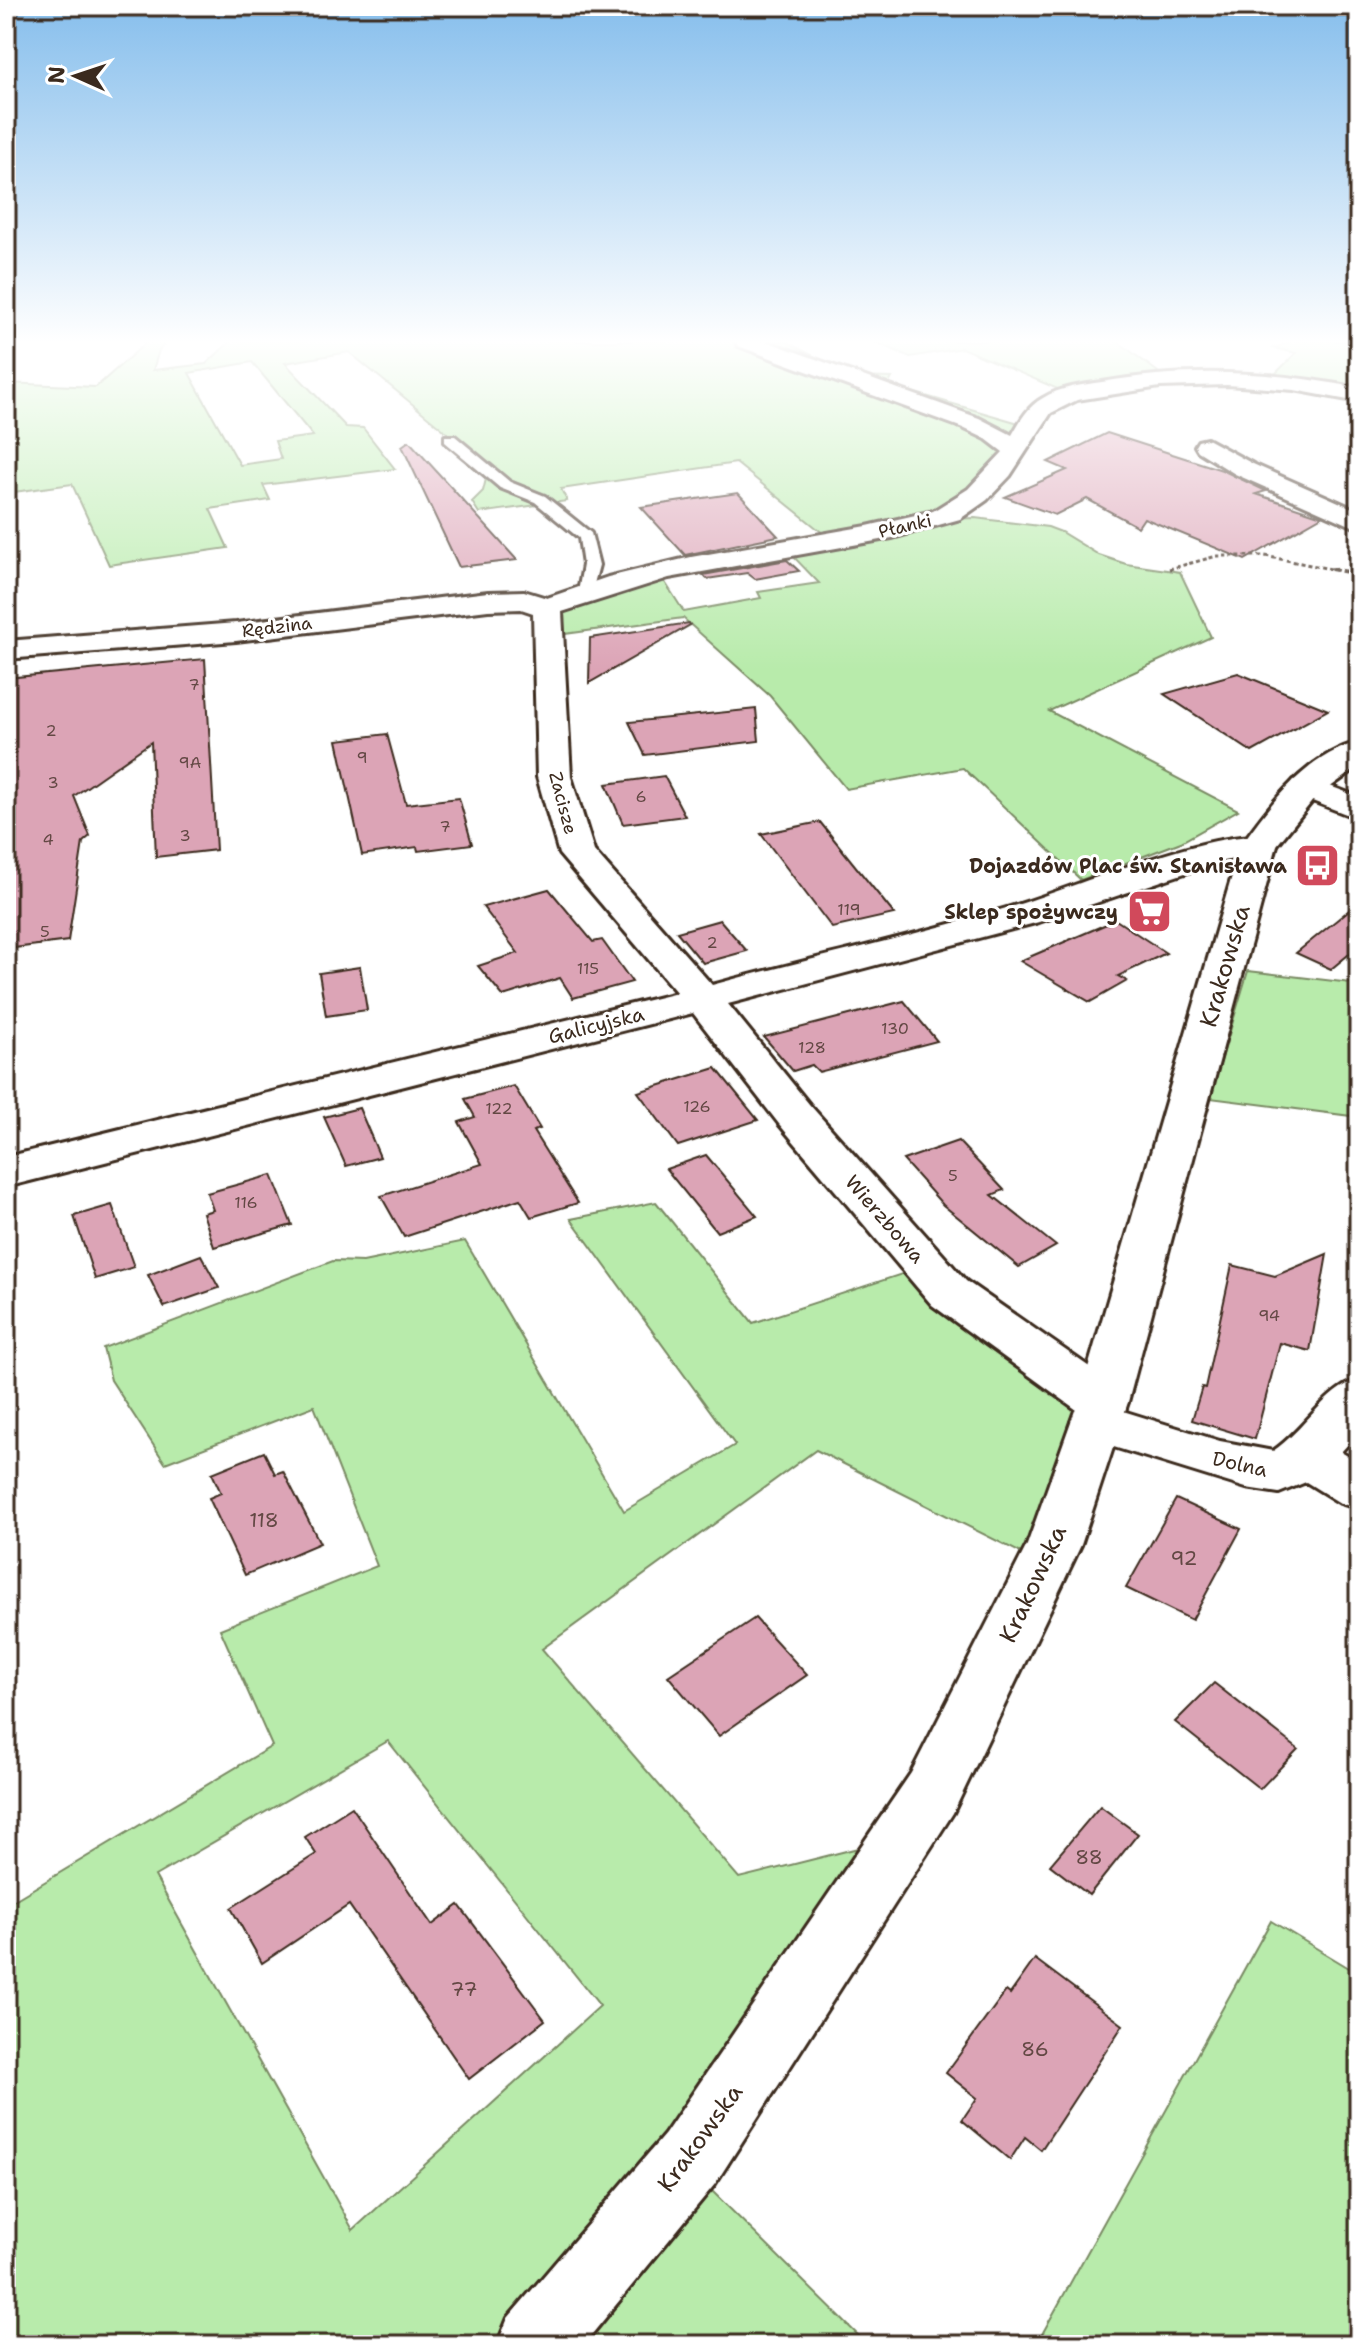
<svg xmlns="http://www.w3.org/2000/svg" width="1365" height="2351" viewBox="0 0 1365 2351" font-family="'Shantell Sans',sans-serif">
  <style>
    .green { fill: #b8ebab; stroke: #7a8a64; stroke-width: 2; fill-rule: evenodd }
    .building { fill: #dca4b6; stroke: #3b2a1e; stroke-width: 2 }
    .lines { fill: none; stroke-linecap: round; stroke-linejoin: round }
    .service-casing { stroke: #3b2a1e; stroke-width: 6 }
    .minor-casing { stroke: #3b2a1e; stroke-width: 6 }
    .tertiary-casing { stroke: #3b2a1e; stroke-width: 6 }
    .path-far1 { stroke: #3b2a1e; stroke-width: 3; stroke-dasharray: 4 3; stroke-linecap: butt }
    .path { stroke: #3b2a1e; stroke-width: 4; stroke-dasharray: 6 4; stroke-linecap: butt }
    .service { fill: #fff; fill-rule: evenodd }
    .minor { fill: #fff; fill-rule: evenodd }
    .tertiary { fill: #fff; fill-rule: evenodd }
    .labels { text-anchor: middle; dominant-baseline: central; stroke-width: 6; stroke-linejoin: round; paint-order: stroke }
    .number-label { font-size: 16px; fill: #634844 }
    .far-street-label { font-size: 18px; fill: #3b2a1e; stroke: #fff }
    .poi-label { font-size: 20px; font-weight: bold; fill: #3b2a1e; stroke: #fff; text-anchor: end }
    .street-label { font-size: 20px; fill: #3b2a1e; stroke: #fff }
    .near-number-label { font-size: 20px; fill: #634844 }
    .near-street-label { font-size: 24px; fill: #3b2a1e; stroke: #fff }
  </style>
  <rect width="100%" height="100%" fill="#fff"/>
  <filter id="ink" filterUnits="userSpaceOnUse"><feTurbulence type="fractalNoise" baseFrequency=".0125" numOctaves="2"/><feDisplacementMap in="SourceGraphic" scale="16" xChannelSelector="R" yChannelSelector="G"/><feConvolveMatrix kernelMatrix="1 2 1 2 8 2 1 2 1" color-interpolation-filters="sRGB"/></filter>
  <g filter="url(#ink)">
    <!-- green -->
    <g class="green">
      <path d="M148,341H167L159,350L153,370L206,364L231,341H785L854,377L892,378L888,385L1022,424L1015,429L1001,463L941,515L829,538L736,463L561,489L567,501L479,513L472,502L483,491L489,467L349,352L285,363L346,427L363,428L395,469L263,485L270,500L210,509L228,548L109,565L72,484L6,493V383L96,387ZM252,362L313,436L275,441L281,459L240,465L189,373Z"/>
      <path d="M873,341H1117L1166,378L1067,393L962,348L910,357Z"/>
      <path d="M1293,341H1343L1359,347V394L1258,375L1276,373L1296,353L1274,348Z"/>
      <path d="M975,518L1048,527L1061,532L1099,555L1126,564L1180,572L1211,637L1049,711L1238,810L1181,842L1081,880L963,768L846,789L770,696L683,618L557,635V608L661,576L684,612L761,598L758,592L819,583L787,550L950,519Z"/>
      <path d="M1248,971L1351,983L1359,980V1117L1210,1098Z"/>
      <path d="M656,1202L753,1323L914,1270L1091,1405L1031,1558L816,1450L542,1649L739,1878L882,1842L670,2131L497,2345H6V1905L272,1746L220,1629L377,1566L314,1406L165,1463L111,1380L103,1348L333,1261L363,1262L465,1241L624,1511L735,1445L571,1219ZM388,1741L600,2006L353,2230L155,1876Z"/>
      <path d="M1271,1921L1359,1974V2345H1036Z"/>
      <path d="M711,2190L868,2345H586Z"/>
    </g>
    <!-- building -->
    <g class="building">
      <path d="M1107,433L1222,470L1266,491L1256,494L1322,516L1245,560L1144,518L1138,527L1087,499L1055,515L1005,497L1067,470L1048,462Z"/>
      <path d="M409,441L517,560L459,567L402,446Z"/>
      <path d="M738,493L778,536L685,555L641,507Z"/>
      <path d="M787,560L799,571L755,579L747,573L707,579L703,575Z"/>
      <path d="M689,623L690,625L589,683L590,638Z"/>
      <path d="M205,659L216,850L156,857L151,742L74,796L90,836L83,842L68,941L6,949V678Z"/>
      <path d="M1238,673L1328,710L1252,752L1164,694Z"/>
      <path d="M756,709L759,741L645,755L629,722Z"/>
      <path d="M387,734L406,804L459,798L472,844L418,851L417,847L362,855L337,740Z"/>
      <path d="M664,776L685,816L623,824L606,784Z"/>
      <path d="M820,822L894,914L832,928L761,834Z"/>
      <path d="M549,889L593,942L602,940L632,982L573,998L560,978L503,996L478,966L518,953L483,907Z"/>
      <path d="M1359,902V946L1331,969L1296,953Z"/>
      <path d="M720,920L747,951L703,963L677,932Z"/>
      <path d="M1116,920L1166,953L1118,976L1127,981L1090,1002L1020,961Z"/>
      <path d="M360,967L367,1010L326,1016L319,973Z"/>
      <path d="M904,1001L937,1041L819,1072L812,1065L793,1071L764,1037Z"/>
      <path d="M716,1068L758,1120L678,1146L638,1092Z"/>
      <path d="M514,1086L540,1129L533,1131L578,1203L531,1217L520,1199L404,1237L381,1196L482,1164L459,1122L475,1117L465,1099Z"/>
      <path d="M359,1108L380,1157L346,1166L324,1117Z"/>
      <path d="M958,1141L1004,1190L992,1195L1056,1246L1019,1267L943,1205L903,1160Z"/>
      <path d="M706,1155L757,1216L717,1232L666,1169Z"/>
      <path d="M272,1175L292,1225L214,1247L203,1213L213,1210L207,1193Z"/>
      <path d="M112,1205L134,1267L95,1279L74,1216Z"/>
      <path d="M1327,1254L1310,1351L1280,1343L1255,1439L1192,1420L1202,1387L1205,1388L1232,1265L1275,1276Z"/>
      <path d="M201,1255L219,1288L164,1307L148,1275Z"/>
      <path d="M264,1452L275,1474L283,1471L320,1543L245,1575L209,1498L221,1493L212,1473Z"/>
      <path d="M1176,1499L1241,1529L1192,1620L1126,1588Z"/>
      <path d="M755,1618L807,1675L719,1736L668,1676Z"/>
      <path d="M1214,1683L1298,1749L1260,1789L1175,1722Z"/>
      <path d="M1100,1806L1138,1834L1089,1895L1050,1865Z"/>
      <path d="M352,1807L432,1925L459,1905L545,2020L469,2079L349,1905L262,1963L231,1908L316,1854L305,1837Z"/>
      <path d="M1035,1959L1123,2025L1041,2150L1025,2137L1010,2160L962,2120L977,2098L946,2073L1006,1991L1010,1994Z"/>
    </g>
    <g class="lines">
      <defs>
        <path id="service" d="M445,436H455L510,482L545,496L591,533L599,565L591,595H581L578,592L583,565L579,538L535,502L500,488L445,442Z"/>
        <g id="minor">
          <path d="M735,341H766L979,418L1012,435C1020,421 1028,406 1043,398C1060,387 1082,385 1102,382C1188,367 1273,371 1359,388V402L1294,390L1227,385L1160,387L1077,400L1051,413L1010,476L987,500L960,519L892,538L669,578L562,612L571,777L594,851L712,985C812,958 914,936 1013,906C1071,889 1220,825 1271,838L1277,845L1271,852L1218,862L1039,922L728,1004L809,1104L966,1281L1121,1389L1128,1402L1123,1411L1220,1441L1273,1451C1304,1431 1324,1390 1359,1379V1432L1341,1452L1359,1463V1509L1340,1503L1306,1482L1279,1493L1246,1488L1078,1436L1071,1422L1077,1410L932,1305L779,1124L693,1013L6,1187V1157L677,993L559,854L537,777L533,613L521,609L488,610L236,641L6,659V641L236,623L488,592L524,591L547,598L608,577L691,557L867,526L933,511L968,489L1003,452L986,439L963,428L738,346Z"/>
          <path d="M1207,439L1253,464L1359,511V529L1235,474L1198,451L1195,446L1198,441Z"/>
          <path d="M1306,777L1359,797V819L1294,794L1289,787L1294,780Z"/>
        </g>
        <path id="tertiary" d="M1359,742V766L1314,799L1277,845L1128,1402L1081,1545L953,1813L715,2184L583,2345H497L508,2318L665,2134L911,1773L1027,1545L1078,1402L1241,845C1270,804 1307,755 1359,742Z"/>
      </defs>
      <!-- service casing -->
      <use href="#service" class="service-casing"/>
      <!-- minor casing -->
      <use href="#minor" class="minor-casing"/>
      <!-- tertiary casing -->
      <use href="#tertiary" class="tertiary-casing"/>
      <!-- path-far1 -->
      <path class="path-far1" d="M1169,569L1217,556H1265L1341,571"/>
      <!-- path -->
      <path class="path" d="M1331,569L1359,574"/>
      <!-- service -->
      <use href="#service" class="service"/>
      <!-- minor -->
      <use href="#minor" class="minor"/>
      <!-- tertiary -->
      <use href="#tertiary" class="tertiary"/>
    </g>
  </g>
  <!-- sky -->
  <linearGradient id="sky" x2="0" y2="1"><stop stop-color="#86beec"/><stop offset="0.51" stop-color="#fff"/><stop offset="1" stop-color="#fff" stop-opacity="0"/></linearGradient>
  <rect width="1365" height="670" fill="url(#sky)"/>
  <!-- icons -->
  <defs>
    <symbol id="bus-square" viewBox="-11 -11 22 22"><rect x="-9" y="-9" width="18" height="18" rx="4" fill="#d1495b" stroke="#fff"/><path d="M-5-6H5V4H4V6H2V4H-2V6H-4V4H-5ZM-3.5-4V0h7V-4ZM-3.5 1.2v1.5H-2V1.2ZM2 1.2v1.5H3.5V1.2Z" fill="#fff"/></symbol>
    <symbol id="supermarket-square" viewBox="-11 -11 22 22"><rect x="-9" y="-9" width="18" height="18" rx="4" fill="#d1495b" stroke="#fff"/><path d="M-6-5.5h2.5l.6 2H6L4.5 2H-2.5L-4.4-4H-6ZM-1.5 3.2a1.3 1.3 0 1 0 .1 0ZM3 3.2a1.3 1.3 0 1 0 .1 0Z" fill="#fff"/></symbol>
  </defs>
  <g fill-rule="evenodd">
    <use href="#bus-square" x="1292" y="840" width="51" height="51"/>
    <use href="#supermarket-square" x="1124" y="886" width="51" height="51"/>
  </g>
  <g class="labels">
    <!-- number labels -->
    <g class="number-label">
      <text x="194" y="684">7</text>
      <text x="51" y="730">2</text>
      <text x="362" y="757">9</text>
      <text x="190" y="762">9A</text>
      <text x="53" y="782">3</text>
      <text x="641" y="796">6</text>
      <text x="445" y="826">7</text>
      <text x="185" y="835">3</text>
      <text x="48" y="839">4</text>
      <text x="849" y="909">119</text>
      <text x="45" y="931">5</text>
      <text x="712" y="942">2</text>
      <text x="588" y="968">115</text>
      <text x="895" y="1028">130</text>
      <text x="812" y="1047">128</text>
      <text x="697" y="1106">126</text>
      <text x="499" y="1108">122</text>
      <text x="953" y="1175">5</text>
      <text x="246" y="1202">116</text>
      <text x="1269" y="1315">94</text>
    </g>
    <!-- far-street labels -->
    <g class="far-street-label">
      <text transform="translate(905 526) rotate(-13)">Płanki</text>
      <text transform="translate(277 627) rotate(-7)">Rędzina</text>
      <text transform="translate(563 803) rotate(75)">Zacisze</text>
    </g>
    <!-- poi labels -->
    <g class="poi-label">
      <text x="1287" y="866">Dojazdów Plac św. Stanisława</text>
      <text x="1118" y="912">Sklep spożywczy</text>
    </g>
    <!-- street labels -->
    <g class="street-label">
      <text transform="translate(596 1025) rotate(-14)">Galicyjska</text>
      <text transform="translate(885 1219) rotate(49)">Wierzbowa</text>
      <text transform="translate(1240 1464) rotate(13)">Dolna</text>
    </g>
    <!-- near-number labels -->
    <g class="near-number-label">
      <text x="264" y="1520">118</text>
      <text x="1184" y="1558">92</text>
      <text x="1089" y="1857">88</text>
      <text x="464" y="1989">77</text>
      <text x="1035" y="2049">86</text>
    </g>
    <!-- near-street labels -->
    <g class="near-street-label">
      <text transform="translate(1225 966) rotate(-74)">Krakowska</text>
      <text transform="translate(1033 1584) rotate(-65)">Krakowska</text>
      <text transform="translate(700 2138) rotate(-54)">Krakowska</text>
    </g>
  </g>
  <!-- margin -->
  <rect width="1365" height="2351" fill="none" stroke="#fff" stroke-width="32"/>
  <rect x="16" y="16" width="1333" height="2319" fill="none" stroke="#3b2a1e" stroke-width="3" filter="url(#ink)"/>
  <!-- north arrow -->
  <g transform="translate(76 76) rotate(273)" stroke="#ffffff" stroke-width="6" paint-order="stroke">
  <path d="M0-6L14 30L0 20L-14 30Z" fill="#3b2a1e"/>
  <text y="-12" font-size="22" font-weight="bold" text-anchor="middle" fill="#3b2a1e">N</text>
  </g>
</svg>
